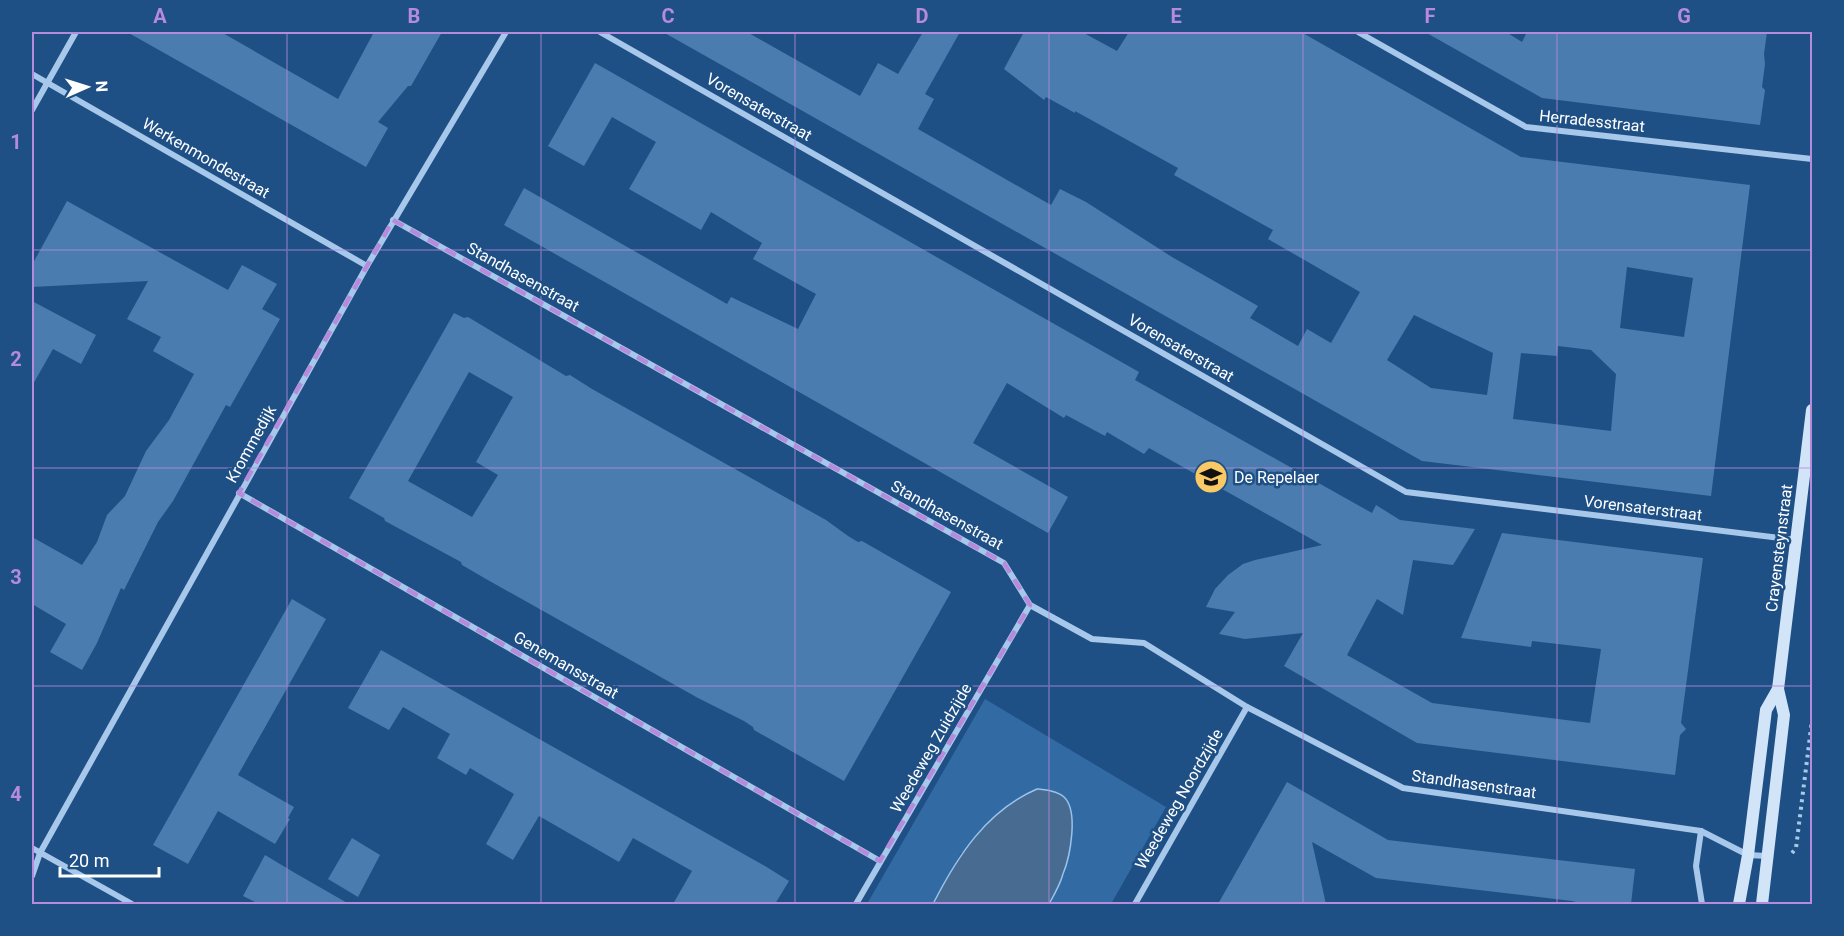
<svg xmlns="http://www.w3.org/2000/svg" width="1844" height="936" viewBox="0 0 1844 936" font-family="Roboto,sans-serif">
  <style>
    .green { fill: #326aa3 }
    .water { fill: #476b91; stroke: #9ac3ec; stroke-width: 1.5 }
    .building { fill: #4b7cb0; fill-rule: evenodd }
    .lines { fill: none; stroke-linecap: round; stroke-linejoin: round }
    .path { stroke: #a7c8ea; stroke-width: 4; stroke-dasharray: 3 4.5; stroke-linecap: butt }
    .minor { stroke: #a7c8ea; stroke-width: 6 }
    .secondary { stroke: #d2e4f8; stroke-width: 12 }
    .marked { fill: none; stroke: #b68bdc; stroke-width: 4.5; stroke-dasharray: 12 8; stroke-linejoin: round }
    .grid { fill: none; stroke: #b68bdc; stroke-width: 1.5; stroke-opacity: 0.55 }
    .labels { text-anchor: middle; dominant-baseline: central; stroke-width: 5; stroke-linejoin: round; paint-order: stroke }
    .street-label { font-size: 16px; fill: #fff; stroke: #1f5085 }
    .poi-label { font-size: 16px; fill: #fff; stroke: #1f5085; text-anchor: start }
    .neatline { fill: none; stroke: #b68bdc; stroke-width: 2 }
    .grid-label { font-size: 20px; text-anchor: middle; font-weight: bold; fill: #b68bdc }
  </style>
  <rect width="100%" height="100%" fill="#1f5085"/>
  <!-- green -->
  <path class="green" d="M985,699L1166,807L1111,904H1049L1064,874L1071,845V809L961,853L933,904H867Z"/>
  <!-- water -->
  <path class="water" d="M1037,789C1046,790 1057,791 1064,797C1079,811 1070,857 1063,874C1060,885 1054,895 1049,904H933C957,857 986,811 1037,789Z"/>
  <!-- building -->
  <g class="building">
    <path d="M127,32H221L338,99L374,32H442L411,86H408L378,122L388,128L366,167Z"/>
    <path d="M663,32H747L860,96L878,63L898,74L923,32H960L925,94L934,99L918,129L1051,205L1060,189L1086,202L1172,257L1258,306L1250,318L1298,346L1307,329L1331,343L1360,292L1268,239L1273,230L1174,175L1178,168L1075,111V113L1046,97L1044,100L1004,69L1024,32H1082L1117,51L1129,32H1301L1521,157L1750,185L1711,496L1422,461ZM1627,267L1693,278L1684,337L1620,328ZM1414,315L1493,353L1487,395L1431,388L1387,360ZM1558,346L1591,350L1616,374L1611,431L1513,419L1521,353L1557,356Z"/>
    <path d="M1425,32H1506L1522,42L1527,32H1767L1764,54L1765,64L1762,87L1765,90L1760,125L1542,98Z"/>
    <path d="M595,63L1139,372L1135,380L1372,513L1376,505L1400,520L1475,529L1453,565L1413,560L1403,615L1377,599L1347,655L1432,703L1590,723L1601,649L1532,641L1531,647L1461,638L1502,533L1703,558L1681,723L1686,729L1680,735L1675,775L1417,743L1284,666L1303,633L1245,639L1219,634L1235,612L1206,607L1215,589L1228,575L1243,564L1255,560L1322,545L1149,448L1144,454L1107,432L1105,436L1066,415L1064,418L1007,383L973,443L1068,497L1048,533L504,225L524,188L727,304L731,297L798,329L816,294L753,259L762,243L711,212L701,230L629,189L656,142L612,117L584,166L548,146Z"/>
    <path d="M67,201L228,290L242,265L277,284L262,309L280,319L230,407L226,405L173,501L158,522L124,590L121,588L97,643L82,670L50,652L66,624L32,604V537L82,565L97,542L107,515L125,496L146,451L169,420L194,374L153,351L161,337L127,319L148,281L32,287V265Z"/>
    <path d="M32,301L96,335L81,364L53,349L32,386Z"/>
    <path d="M454,313L464,318L468,317L566,376L570,375L592,389L826,520L848,536L858,542L862,541L951,592L844,781L754,730L753,727L744,721L698,698L486,579L462,565L461,562L385,521L384,518L349,498ZM469,372L513,397L476,462L498,475L472,517L408,481Z"/>
    <path d="M292,599L326,619L238,775L294,807L288,818L290,819L275,844L218,811L188,864L153,845Z"/>
    <path d="M381,650L765,866L789,881L775,904H673L692,871L633,838L619,862L539,816L513,860L486,844L514,794L470,768L466,775L437,758L450,734L403,707L389,730L348,708Z"/>
    <path d="M1287,782L1388,840L1635,869L1631,904H1584L1572,901L1376,878L1312,842L1326,904H1218Z"/>
    <path d="M352,838L380,855L358,897L328,879Z"/>
    <path d="M265,855L295,873L349,904H259L243,896Z"/>
  </g>
  <g class="lines">
    <!-- path -->
    <path class="path" d="M1792,853L1796,848L1812,720"/>
    <!-- minor -->
    <g class="minor">
      <path d="M600,32L1406,492L1796,540"/>
      <path d="M1358,32L1526,127L1812,159"/>
      <path d="M32,74L367,266"/>
      <path d="M32,110L76,32"/>
      <path d="M393,220L1004,563L1030,605L1092,639L1144,643L1247,707L1403,788L1701,831L1748,855L1767,856"/>
      <path d="M239,493L880,861"/>
      <path d="M1701,831L1696,866L1702,904"/>
      <path d="M32,848L132,904"/>
      <path d="M32,876L40,853L367,266L506,32"/>
      <path d="M856,904L1030,605"/>
      <path d="M1135,904L1247,707"/>
    </g>
    <!-- secondary -->
    <g class="secondary">
      <path d="M1739,904L1748,855L1766,710L1778,689"/>
      <path d="M1762,904L1784,715L1778,689L1812,410"/>
    </g>
  </g>
  <!-- marked area -->
  <path class="marked" d="M393,220L1004,563L1030,605L880,861L239,493Z"/>
  <!-- grid -->
  <path class="grid" d="M287,32V904M541,32V904M795,32V904M1049,32V904M1303,32V904M1557,32V904M32,250H1812M32,468H1812M32,686H1812"/>
  <!-- icons -->
  <defs>
    <symbol id="school-disc" viewBox="-11 -11 22 22"><circle r="9.5" fill="#f9c966" stroke="#1f5085"/><path d="M0-5L7-2L0 1L-7-2ZM-4 1L0 2.5L4 1V4Q0 6-4 4Z" fill="#111"/></symbol>
  </defs>
  <g fill-rule="evenodd">
    <use href="#school-disc" x="1192" y="458" width="38" height="38"/>
  </g>
  <g class="labels">
    <!-- street labels -->
    <g class="street-label">
      <text transform="translate(759 107) rotate(30)">Vorensaterstraat</text>
      <text transform="translate(1592 121) rotate(6)">Herradesstraat</text>
      <text transform="translate(206 158) rotate(30)">Werkenmondestraat</text>
      <text transform="translate(523 277) rotate(29)">Standhasenstraat</text>
      <text transform="translate(1181 348) rotate(30)">Vorensaterstraat</text>
      <text transform="translate(251 444) rotate(-61)">Krommedijk</text>
      <text transform="translate(1643 508) rotate(7)">Vorensaterstraat</text>
      <text transform="translate(947 515) rotate(29)">Standhasenstraat</text>
      <text transform="translate(1779 548) rotate(-83)">Crayensteynstraat</text>
      <text transform="translate(566 665) rotate(30)">Genemansstraat</text>
      <text transform="translate(931 748) rotate(-60)">Weedeweg Zuidzijde</text>
      <text transform="translate(1474 784) rotate(8)">Standhasenstraat</text>
      <text transform="translate(1179 799) rotate(-60)">Weedeweg Noordzijde</text>
    </g>
    <!-- poi labels -->
    <g class="poi-label">
      <text x="1234" y="477">De Repelaer</text>
    </g>
  </g>
  <!-- border -->
  <rect width="1844" height="936" fill="none" stroke="#1f5085" stroke-width="66"/>
  <!-- north arrow -->
  <g transform="translate(87 87) rotate(87)" stroke="#1f5085" stroke-width="4.5" paint-order="stroke">
  <path d="M0-4.5L10 22L0 15L-10 22Z" fill="#ffffff"/>
  <text y="-9" font-size="16" font-weight="bold" text-anchor="middle" fill="#ffffff">N</text>
  </g>
  <!-- scale -->
  <path d="M60 867v9h99v-9" fill="none" stroke="#ffffff" stroke-width="3"/>
  <text x="69" y="867" font-size="18" fill="#ffffff" stroke="#1f5085" stroke-width="4.5" paint-order="stroke">20 m</text>
  <rect x="33" y="33" width="1778" height="870" class="neatline"/>
  <g class="grid-label">
    <text x="160" y="23">A</text>
    <text x="414" y="23">B</text>
    <text x="668" y="23">C</text>
    <text x="922" y="23">D</text>
    <text x="1176" y="23">E</text>
    <text x="1430" y="23">F</text>
    <text x="1684" y="23">G</text>
    <text x="16" y="149">1</text>
    <text x="16" y="366">2</text>
    <text x="16" y="584">3</text>
    <text x="16" y="801">4</text>
  </g>
</svg>
